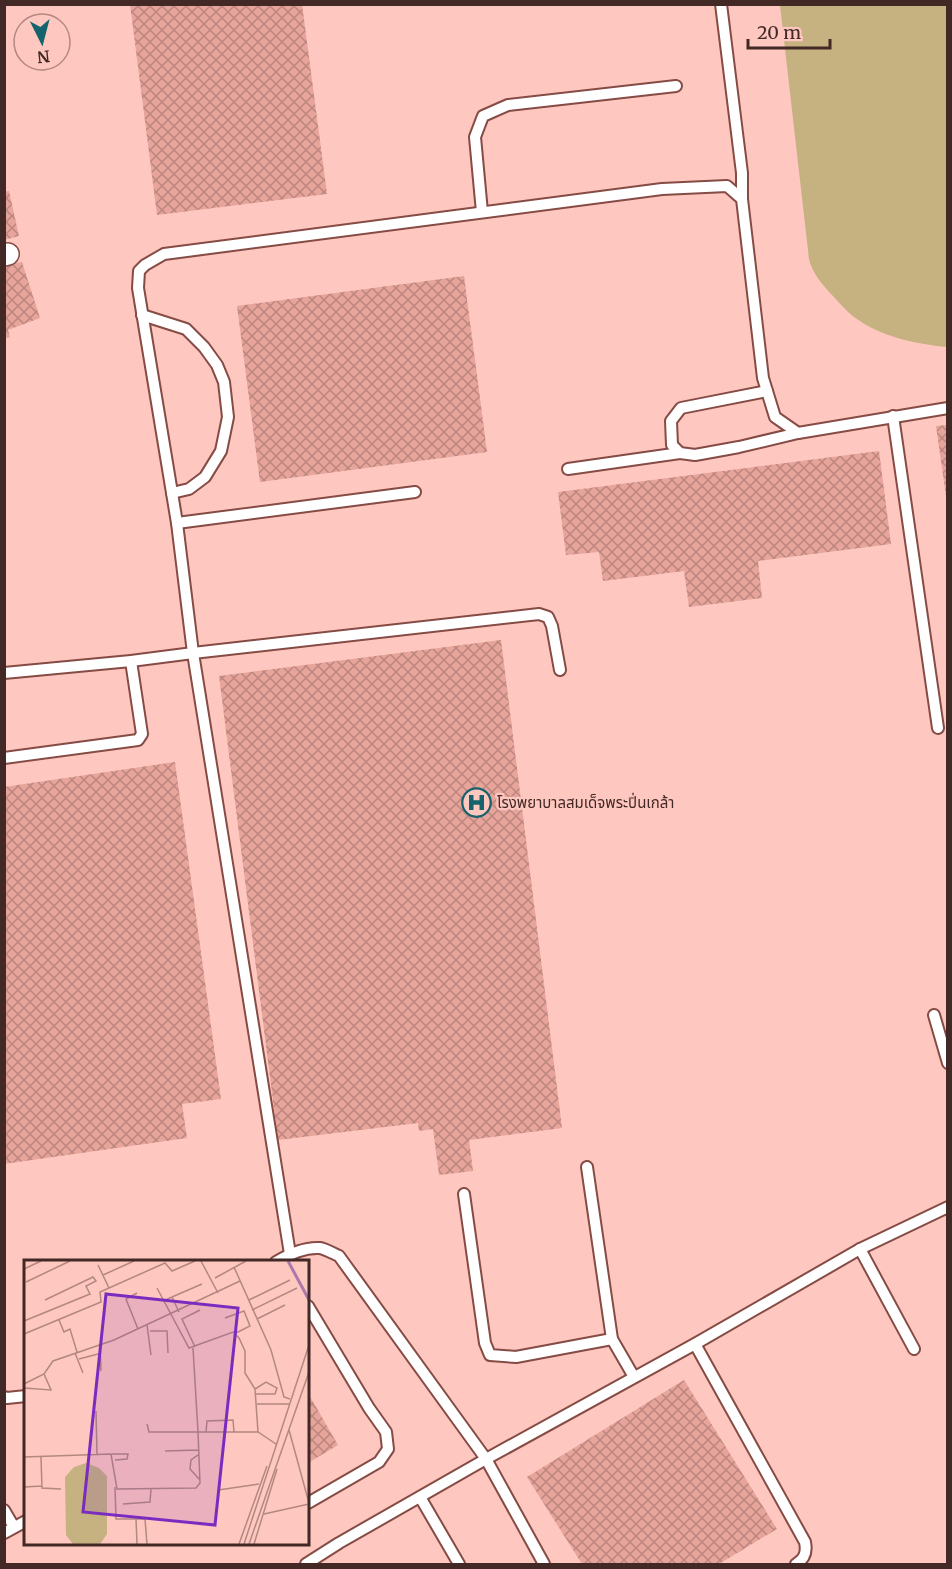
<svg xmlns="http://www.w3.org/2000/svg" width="952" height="1569" viewBox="0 0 952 1569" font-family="Merriweather,'Noto Sans Thai',serif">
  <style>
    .pitch { fill: #c6b181 }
    .building { fill: url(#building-cross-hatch) }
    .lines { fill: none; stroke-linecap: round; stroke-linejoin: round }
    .service-casing { stroke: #854b44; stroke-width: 14 }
    .minor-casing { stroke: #854b44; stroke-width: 24 }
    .service { stroke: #fff; stroke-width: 10 }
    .minor { stroke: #fff; stroke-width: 21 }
    .labels { text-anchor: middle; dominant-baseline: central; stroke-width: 4.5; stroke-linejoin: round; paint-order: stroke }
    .poi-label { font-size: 15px; fill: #432925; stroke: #fec7bf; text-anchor: start }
    .inset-river { fill: none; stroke: #ab79aa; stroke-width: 3 }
    .inset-road { fill: none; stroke: #b38881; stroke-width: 1.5 }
    .view { fill: #7b2cbf; fill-opacity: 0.15; stroke: #7b2cbf; stroke-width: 3 }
    .inset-edge { fill: none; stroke: #432925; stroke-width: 3 }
  </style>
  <defs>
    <pattern id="building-cross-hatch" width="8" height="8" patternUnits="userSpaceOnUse" patternTransform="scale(1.5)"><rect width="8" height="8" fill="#e6a49b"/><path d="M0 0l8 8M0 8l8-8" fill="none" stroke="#bc867e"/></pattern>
  </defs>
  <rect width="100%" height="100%" fill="#fec7bf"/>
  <!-- pitch -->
  <path class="pitch" d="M780,5H947V347C916,344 881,337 854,317C846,311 839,302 831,294C822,284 812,273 809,259Z"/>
  <!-- building -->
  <g class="building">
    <path d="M130,4H302L327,194L157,215Z"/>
    <path d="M9,191L19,236L4,240V192Z"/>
    <path d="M22,262L40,318L8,330L10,337L4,339V266Z"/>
    <path d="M464,276L487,452L260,482L237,306Z"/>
    <path d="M948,425V495L946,496L936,426Z"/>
    <path d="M879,451L891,544L758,561L762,598L689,607L684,571L603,581L599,552L566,555L558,492Z"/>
    <path d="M501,640L562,1128L469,1140L473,1171L439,1175L433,1129L419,1131L418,1123L278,1140L219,676Z"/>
    <path d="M175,762L221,1099L182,1104L187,1138L4,1164V787Z"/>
    <path d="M684,1380L777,1529L719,1564H582L527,1477Z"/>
    <path d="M308,1393L338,1445L308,1463Z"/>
  </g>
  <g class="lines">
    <defs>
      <g id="service">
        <path d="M721,4L742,173V199"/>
        <path d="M482,212L475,137L483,116L508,105L676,86"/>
        <path d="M142,315L186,329L204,347L217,365L224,382L228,417L221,451L205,477L189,489L172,493"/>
        <path d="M767,391L681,408L671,421L672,445L680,453L695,455L739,447L798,433"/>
        <path d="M893,416L938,728"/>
        <path d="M568,469L680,453"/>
        <path d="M177,523L415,492"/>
        <path d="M4,673L131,661L193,653L177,523L138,288L139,271L145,265L164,254L662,189L727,186L742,199L763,378L775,417L798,433L948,408"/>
        <path d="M4,758L138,740L142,734L131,661"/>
        <path d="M934,1015L948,1063"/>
        <path d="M587,1167L612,1339L634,1377"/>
        <path d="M464,1194L485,1343L490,1355L516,1357L612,1339"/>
        <path d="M860,1249L914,1349"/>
        <path d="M290,1254L193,653L539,614L548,617L552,626L560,670"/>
        <path d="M276,1262C289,1254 305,1247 320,1248C326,1249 334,1254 339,1256L486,1459L544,1564"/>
        <path d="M308,1306L369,1408L386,1432L388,1449L379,1462L308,1503"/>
        <path d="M695,1344L805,1542C807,1552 805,1559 796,1564"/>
        <path d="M4,1397L7,1398L26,1396"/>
        <path d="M420,1497L459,1564"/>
        <path d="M4,1510L14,1527"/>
        <path d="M4,1533L26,1521"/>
        <path d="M306,1564L339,1543L486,1459L695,1344L860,1249L948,1207"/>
      </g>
      <path id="minor" d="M4,255L8,254"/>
    </defs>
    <!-- service casing -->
    <use href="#service" class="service-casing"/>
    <!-- minor casing -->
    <use href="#minor" class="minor-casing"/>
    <!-- service -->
    <use href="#service" class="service"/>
    <!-- minor -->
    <use href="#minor" class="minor"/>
  </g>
  <!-- icons -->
  <defs>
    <symbol id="hospital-ring" viewBox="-11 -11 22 22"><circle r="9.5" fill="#fec7bf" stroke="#15636c" stroke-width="1.5"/><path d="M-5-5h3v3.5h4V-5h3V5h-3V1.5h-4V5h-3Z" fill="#15636c"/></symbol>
  </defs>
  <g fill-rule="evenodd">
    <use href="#hospital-ring" x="460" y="786" width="33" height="33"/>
  </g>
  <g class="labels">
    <!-- poi labels -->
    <g class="poi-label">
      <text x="497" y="802">โรงพยาบาลสมเด็จพระปิ่นเกล้า</text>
    </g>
  </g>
  <!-- overview -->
  <g transform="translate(24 1260)">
    <rect width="285" height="285" fill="#fec7bf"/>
    <path d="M62,203L75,208L83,216V274L76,284H49L42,275L41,217L50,207Z" fill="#c6b181"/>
    <path class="inset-river" d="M264,1L285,40"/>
    <path class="inset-road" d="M177,1L194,33M74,5L85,28M210,7L247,90L260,137L266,139M0,9L17,1M79,15L110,1M191,18L222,1M2,22L46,1M133,28L165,88L209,72L215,78L221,91V113L231,129L234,172M113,33L102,39L114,69M148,37L178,24M225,40L266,20M139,41L148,37L155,52M228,50L273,28M201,58L220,51L226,66L212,73M233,59L261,45M35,60L40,72L46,69L53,92M0,61L66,34L62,26L72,21L69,17L21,40M123,65L127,95M126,71H143L144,93M0,74L77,42L76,32L141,3L148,11L171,1M76,85L77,111M171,87L158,59L176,50M51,93L59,113M55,99L74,94M0,124L20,114L29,101L90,80L216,21M0,128L27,130L20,114M231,129L242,122L253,128L251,134H232M233,144H265M72,151L73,195M123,164L125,172H174L169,88M265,170L285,243M182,172L183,161L209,160L210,172M141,191L174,190M88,194H104L103,199L91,200M174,195L167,200L166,209L176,220M0,197L87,194L93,229L172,228L176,223L174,172H234L252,184M17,197L18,228L37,229M0,227L18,226M91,227L92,259H121L123,284M194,230L235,224M99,244L126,242L127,229M240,254L285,244M112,259L113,284M215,284L243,206M220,284L285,85M225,284L285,112M230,284L253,209"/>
    <path class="view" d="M82,34L214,48L191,265L59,252Z"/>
    <rect width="285" height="285" class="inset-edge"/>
  </g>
  <!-- border -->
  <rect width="952" height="1569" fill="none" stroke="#432925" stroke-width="12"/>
  <!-- north arrow -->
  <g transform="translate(42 42) rotate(174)"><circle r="28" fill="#fec7bf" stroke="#b38881" stroke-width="1.5"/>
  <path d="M0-4.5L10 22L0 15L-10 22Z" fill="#15636c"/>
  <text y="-9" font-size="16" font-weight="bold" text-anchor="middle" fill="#432925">N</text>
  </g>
  <!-- scale -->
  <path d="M748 39v9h82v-9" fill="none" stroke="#432925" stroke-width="3"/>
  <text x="757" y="39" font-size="18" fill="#432925" stroke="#fec7bf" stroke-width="4.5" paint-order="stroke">20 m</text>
</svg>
